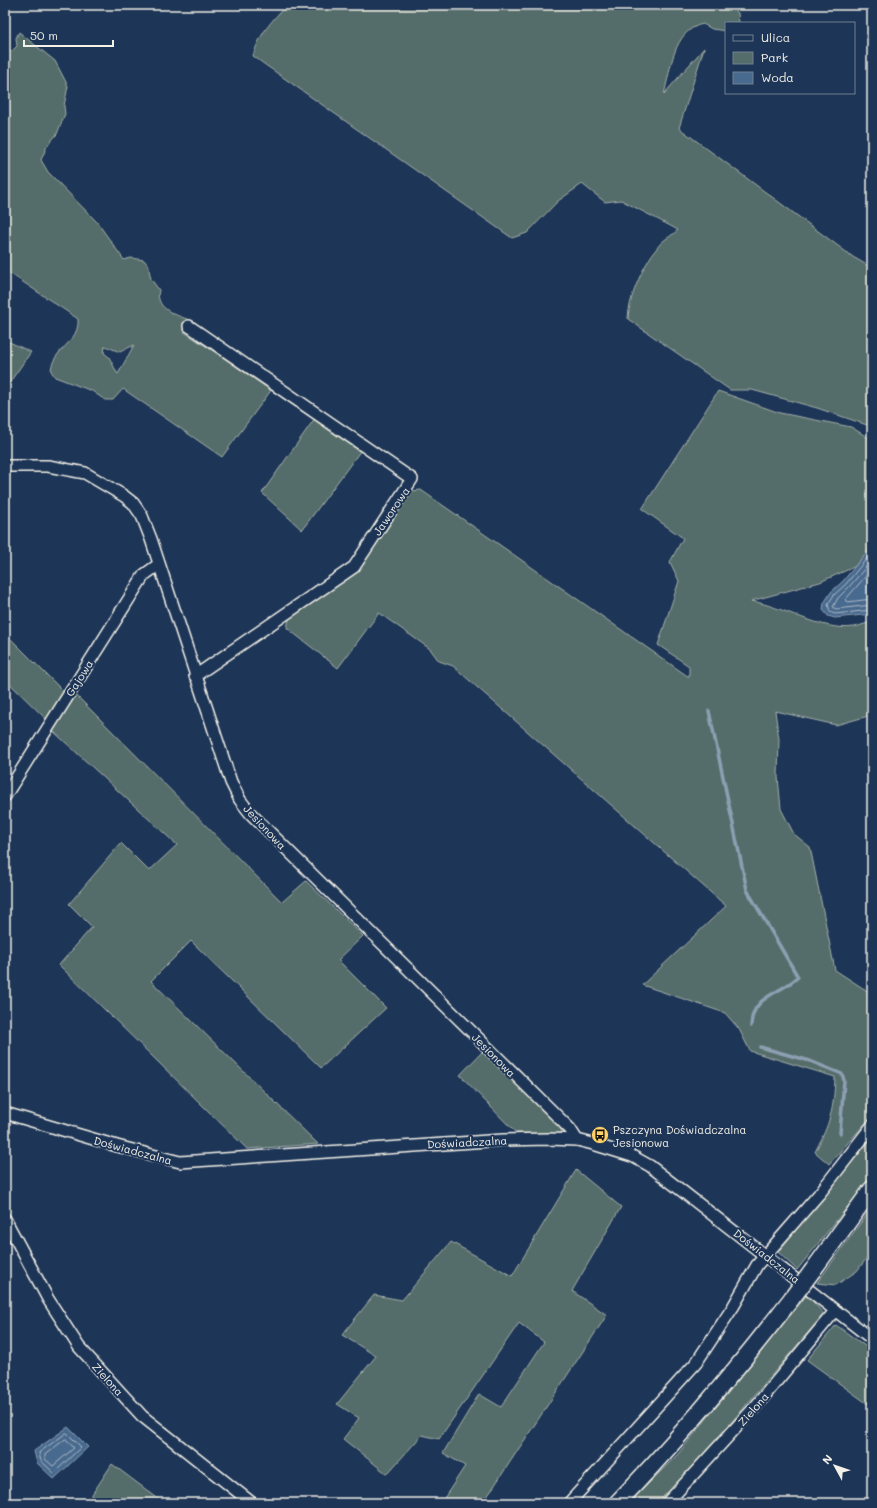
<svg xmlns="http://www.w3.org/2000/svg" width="877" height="1508" viewBox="0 0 877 1508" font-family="Mali,sans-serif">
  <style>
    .green { fill: #556d6a; stroke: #a4afa9; fill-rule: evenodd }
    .water { fill: #486a8f; stroke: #8da0b3 }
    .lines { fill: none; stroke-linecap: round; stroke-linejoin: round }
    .shore { stroke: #afbbc4; stroke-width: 1 }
    .stream { stroke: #8da0b3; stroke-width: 3.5 }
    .street-casing { stroke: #f4f1e8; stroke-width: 14 }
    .secondary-casing { stroke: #f4f1e8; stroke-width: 19 }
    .street { stroke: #1d3557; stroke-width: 11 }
    .secondary { stroke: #1d3557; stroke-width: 16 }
    .secondary-bridge-casing { stroke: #f4f1e8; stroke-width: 19; stroke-linecap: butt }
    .secondary-bridge { stroke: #1d3557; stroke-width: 16 }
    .labels { text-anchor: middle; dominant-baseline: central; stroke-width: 4; stroke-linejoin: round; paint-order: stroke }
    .street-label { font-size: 11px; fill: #f4f1e8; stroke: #1d3557 }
    .poi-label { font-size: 11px; fill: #f4f1e8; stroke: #1d3557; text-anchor: start }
  </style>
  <rect width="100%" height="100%" fill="#1d3557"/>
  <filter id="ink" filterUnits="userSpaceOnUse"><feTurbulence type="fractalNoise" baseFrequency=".025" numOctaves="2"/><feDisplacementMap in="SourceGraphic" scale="8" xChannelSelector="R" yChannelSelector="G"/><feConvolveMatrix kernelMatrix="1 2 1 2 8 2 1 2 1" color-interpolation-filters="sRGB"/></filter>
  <g filter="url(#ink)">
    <!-- green -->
    <g class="green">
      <path d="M286,5H730L738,13L739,23H726V31L712,29L703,24C673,30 671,69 664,94L704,48L679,128L853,257L872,268V423L870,426L817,408L752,390H730L628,319C629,295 645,261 661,243C666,238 673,235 678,230L621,200L605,202L582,184L558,201L527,233L512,238L264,64L253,56C261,31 270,24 286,5Z"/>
      <path d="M19,32L55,61L68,86L64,106L65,114L60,126L57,134L47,146L41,160L48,172L97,222L124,260L131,258L144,260L148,265L151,279L159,290C155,308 173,314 187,319L189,326L184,332L272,389L222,457L123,389L113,400H105L92,391L55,377L51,371C52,349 80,343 78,319L5,270V51H12L17,46L16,38ZM134,345L118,374L117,373L109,357L104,353L105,346L120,352Z"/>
      <path d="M5,340L31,352L5,389Z"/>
      <path d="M718,391L780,413L851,427L872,440V546L854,567L820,582L751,601C782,606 823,632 854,627C860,626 866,623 872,622V715L836,725L775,711L779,739L778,777L781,809L794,834L810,847L835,970L872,994V1116L829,1164L815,1152C830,1123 834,1110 835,1077L750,1051L739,1029L725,1013L642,985L726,906L453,666L439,661L430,649L379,613L338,668L287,628L289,619L298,610L356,570L412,491L421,490L689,677V666L658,645L679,581L670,562L683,538L642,509Z"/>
      <path d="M315,418L361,450L302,530L262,493Z"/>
      <path d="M5,633L65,693L46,719L5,679Z"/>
      <path d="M76,695L282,902L306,881L363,936L338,960L386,1008L321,1068L191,941L151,981L318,1144L247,1149L59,965L92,927L69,904L121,843L149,871L177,845L53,731Z"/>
      <path d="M482,1052L559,1123L562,1133L552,1135L516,1133L460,1075Z"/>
      <path d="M872,1138V1176L797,1270L778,1252Z"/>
      <path d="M576,1170L621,1207L572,1291L607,1315L483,1503H441L465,1466L443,1453L479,1394L501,1407L544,1342L519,1323L439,1439L422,1435L387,1474L343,1439L359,1418L337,1404L376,1356L342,1335L374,1295L402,1300L451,1242L512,1276Z"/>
      <path d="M872,1207V1251L857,1271L836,1285L817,1283Z"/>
      <path d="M807,1295L824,1314L687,1474L658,1503H629L678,1454Z"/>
      <path d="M836,1325L872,1351V1407L807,1360Z"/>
      <path d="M112,1464L164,1503H88L87,1502Z"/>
    </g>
    <!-- water -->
    <g class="water">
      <path d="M872,546V614L835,618L828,616L823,610L824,603L831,592L843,581Z"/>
      <path d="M68,1427L88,1447L54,1479L37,1463L34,1451Z"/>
    </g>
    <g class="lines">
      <!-- shore -->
      <g class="shore">
        <path d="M872,552L846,584L834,595L828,604L830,612L835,614L872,610"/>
        <path d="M872,560L849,587L838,598L833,607L836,609L872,605"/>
        <path d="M872,569L845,600L847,602L872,599"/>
        <path d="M67,1433L81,1447L54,1473L41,1461L39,1453Z"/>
        <path d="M66,1439L74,1448L53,1466L45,1459V1455Z"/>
      </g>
      <!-- stream -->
      <g class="stream">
        <path d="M709,711L747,890L798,977C779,995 752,995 751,1026"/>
        <path d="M760,1047L810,1061L842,1074L844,1080L840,1133"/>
      </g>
      <defs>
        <g id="street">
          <path d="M189,326L412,479L354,567L195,676"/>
          <path d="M5,466H48L85,473L124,496L133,503L142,516L151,539L231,782L240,800L251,814L552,1111L570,1129L577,1140"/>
          <path d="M5,796L144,575L158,565"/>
          <path d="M5,1113L117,1146L180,1162L503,1140L548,1139L577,1140L593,1144L632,1156L650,1166L872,1339"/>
          <path d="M5,1219L48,1299L79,1347L142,1416L252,1503"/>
          <path d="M569,1503L696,1363L733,1307L757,1265L819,1194L872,1126"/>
          <path d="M667,1503L755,1407L835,1311"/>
        </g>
        <g id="secondary">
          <path d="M813,1270L872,1189"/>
          <path d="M617,1503C680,1438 737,1369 792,1298"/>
        </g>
      </defs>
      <!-- street casing -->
      <use href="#street" class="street-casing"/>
      <!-- secondary casing -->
      <use href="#secondary" class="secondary-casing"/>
      <!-- street -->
      <use href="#street" class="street"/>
      <!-- secondary -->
      <use href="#secondary" class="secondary"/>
      <defs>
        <path id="secondary-bridge" d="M792,1298L813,1270"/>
      </defs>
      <!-- secondary-bridge casing -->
      <use href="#secondary-bridge" class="secondary-bridge-casing"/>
      <!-- secondary-bridge -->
      <use href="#secondary-bridge" class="secondary-bridge"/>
    </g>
  </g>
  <!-- icons -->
  <defs>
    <symbol id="bus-disc" viewBox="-11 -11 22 22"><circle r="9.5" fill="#ffd166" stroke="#1d3557"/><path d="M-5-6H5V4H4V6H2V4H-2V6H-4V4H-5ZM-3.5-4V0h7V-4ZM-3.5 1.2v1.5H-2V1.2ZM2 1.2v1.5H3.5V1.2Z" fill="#111"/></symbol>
  </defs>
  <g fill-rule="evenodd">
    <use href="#bus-disc" x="590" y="1125" width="20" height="20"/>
  </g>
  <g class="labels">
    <!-- street labels -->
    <g class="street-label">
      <text transform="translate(391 511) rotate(-56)">Jaworowa</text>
      <text transform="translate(79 678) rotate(-58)">Gajowa</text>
      <text transform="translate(265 827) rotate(47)">Jesionowa</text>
      <text transform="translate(494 1055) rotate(45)">Jesionowa</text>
      <text transform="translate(467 1142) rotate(-3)">Doświadczalna</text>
      <text transform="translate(133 1150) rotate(15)">Doświadczalna</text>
      <text transform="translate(767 1256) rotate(38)">Doświadczalna</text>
      <text transform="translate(108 1379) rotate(48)">Zielona</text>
      <text transform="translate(753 1409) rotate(-49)">Zielona</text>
    </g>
    <!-- poi labels -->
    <g class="poi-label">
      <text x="613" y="1129">Pszczyna Doświadczalna<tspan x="613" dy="13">Jesionowa</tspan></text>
    </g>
  </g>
  <!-- margin -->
  <rect width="877" height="1508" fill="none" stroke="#1d3557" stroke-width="20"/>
  <rect x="10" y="10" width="857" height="1488" fill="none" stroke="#f4f1e8" stroke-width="1.5" filter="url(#ink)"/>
  <!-- legend -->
  <rect x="725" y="22" width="130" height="72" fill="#1d3557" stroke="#738091"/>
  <rect x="733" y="35" width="20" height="6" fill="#1d3557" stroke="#738091"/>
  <text x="761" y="42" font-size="12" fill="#f4f1e8">Ulica</text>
  <rect x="733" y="52" width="20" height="12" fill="#556d6a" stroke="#738091"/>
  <text x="761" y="62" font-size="12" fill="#f4f1e8">Park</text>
  <rect x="733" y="72" width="20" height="12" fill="#486a8f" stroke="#738091"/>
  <text x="761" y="82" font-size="12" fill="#f4f1e8">Woda</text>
  <!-- north arrow -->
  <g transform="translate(835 1466) rotate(310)" stroke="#1d3557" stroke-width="3" paint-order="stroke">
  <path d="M0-3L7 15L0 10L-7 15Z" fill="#f4f1e8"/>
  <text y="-6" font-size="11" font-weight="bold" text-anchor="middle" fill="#f4f1e8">N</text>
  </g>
  <!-- scale -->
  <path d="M24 40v6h89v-6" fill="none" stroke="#f4f1e8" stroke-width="2"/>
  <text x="30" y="40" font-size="12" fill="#f4f1e8" stroke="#1d3557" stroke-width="3" paint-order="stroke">50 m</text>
</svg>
